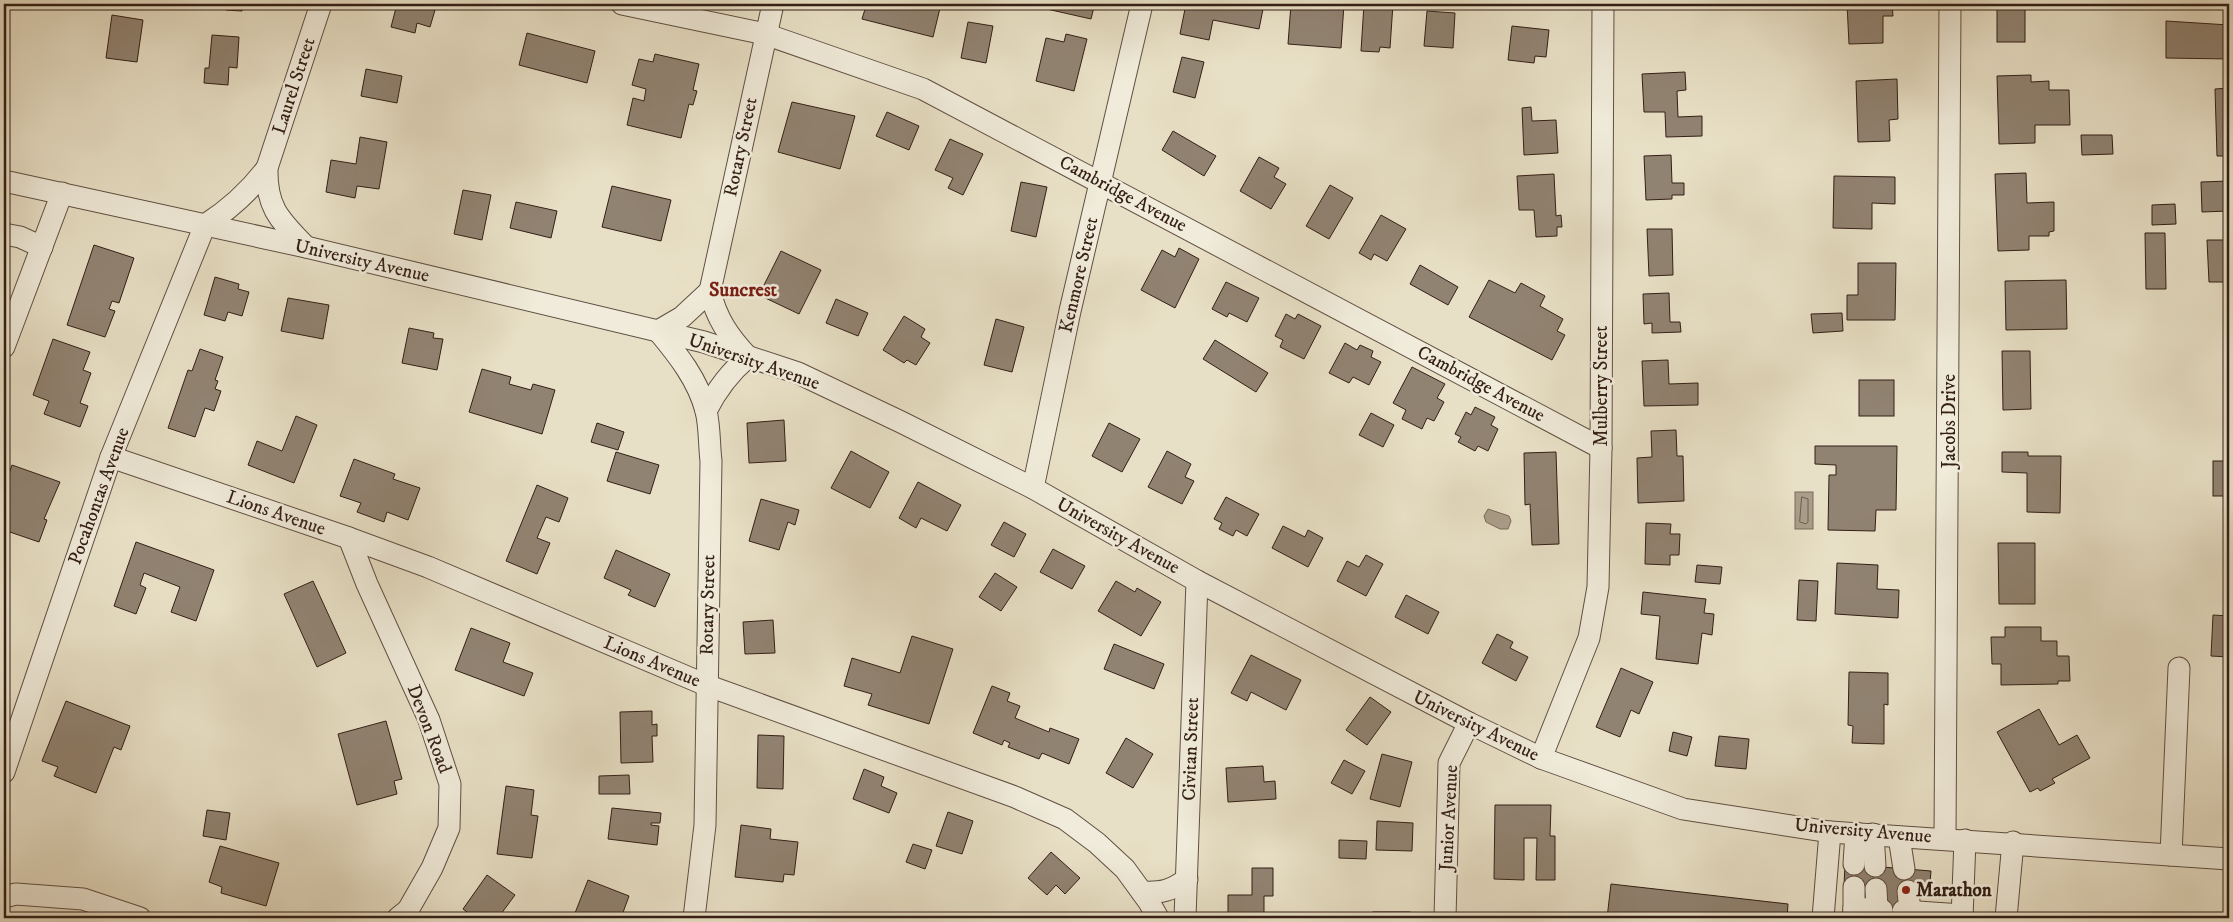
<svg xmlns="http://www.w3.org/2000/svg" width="2233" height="922" viewBox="0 0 2233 922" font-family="'IM FELL DW Pica',serif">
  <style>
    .water { fill: #aa9e8a; stroke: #7a6b5c }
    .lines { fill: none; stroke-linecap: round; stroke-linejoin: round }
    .shore { stroke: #6e5e50; stroke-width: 1 }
    .building { fill: #918372; stroke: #331f16 }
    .minor-casing { stroke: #604f42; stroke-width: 23 }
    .minor { stroke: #f0ebda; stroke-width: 21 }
    .poi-dot { fill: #8f2418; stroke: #f0ebda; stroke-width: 2 }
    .labels { text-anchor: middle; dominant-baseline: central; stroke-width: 5; stroke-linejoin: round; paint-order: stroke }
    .street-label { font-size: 19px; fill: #331f16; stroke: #f0ebda }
    .poi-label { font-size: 19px; font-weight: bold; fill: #331f16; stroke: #f0ebda; text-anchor: start }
    .neighbourhood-label { font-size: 20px; font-weight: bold; fill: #7a1f14; stroke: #f0ebda }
  </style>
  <rect width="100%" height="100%" fill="#e8e0c6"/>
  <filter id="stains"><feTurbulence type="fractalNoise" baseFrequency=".004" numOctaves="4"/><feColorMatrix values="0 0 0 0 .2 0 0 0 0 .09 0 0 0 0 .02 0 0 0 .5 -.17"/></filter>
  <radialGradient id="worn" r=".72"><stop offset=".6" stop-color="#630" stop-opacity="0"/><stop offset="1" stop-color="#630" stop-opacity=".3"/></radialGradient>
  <!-- water -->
  <g class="water">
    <rect x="1795" y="492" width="18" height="37"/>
    <path d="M1488,509L1509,516L1511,521L1508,529H1500L1486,522L1484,516Z"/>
  </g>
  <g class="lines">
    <!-- shore -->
    <path class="shore" d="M1802,497L1808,499V522L1806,524L1800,522Z"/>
  </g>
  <!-- building -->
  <g class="building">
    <path d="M226,4H243L242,11L226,10Z"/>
    <path d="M397,4H412L435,10L430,27L417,23L415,33L391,27Z"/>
    <path d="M856,4H941L933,37L862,19L866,6Z"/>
    <path d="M1039,4H1101L1100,8L1094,7L1091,19L1038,7Z"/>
    <path d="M1186,4H1264L1259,29L1213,20L1209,40L1180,34Z"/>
    <path d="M1291,4H1344L1341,48L1288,44Z"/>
    <path d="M1364,4H1393L1390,48L1380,47L1379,52L1361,51Z"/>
    <path d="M1847,4H1892L1893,16H1883V43L1849,44Z"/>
    <rect x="1997" y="4" width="28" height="38"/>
    <path d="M1427,11L1455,13L1453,48L1424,46Z"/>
    <path d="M112,15L143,20L137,62L106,58Z"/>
    <path d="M2166,21L2229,25V59L2166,58Z"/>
    <path d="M968,22L993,26L986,63L961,58Z"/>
    <path d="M1512,26L1549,30L1546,57L1535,56L1534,63L1508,60Z"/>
    <path d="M527,33L595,51L587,83L519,65Z"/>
    <path d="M1066,34L1087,39L1074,91L1036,81L1046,38L1064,42Z"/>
    <path d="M212,35L239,37L237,68L229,67L228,85L204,83L205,68H209Z"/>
    <path d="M655,54L699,64L693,90L697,91L693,105L689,104L681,138L627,125L633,98L644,101L646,89L632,85L639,59L653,62Z"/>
    <path d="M1182,57L1204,62L1195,98L1173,92Z"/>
    <path d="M366,69L402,76L397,103L361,96Z"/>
    <path d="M1685,72L1686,90L1677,91L1678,117L1702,116V136L1666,137L1665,112H1644L1642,74Z"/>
    <path d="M2031,75V82L2049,81V90H2069L2070,125H2035V143L1999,144L1997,76Z"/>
    <path d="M1897,79L1898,119L1889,120L1890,141L1858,142L1856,81Z"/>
    <path d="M2229,88V156H2217L2215,89Z"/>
    <path d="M792,102L855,116L840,169L778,152Z"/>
    <path d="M1531,107L1532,121L1556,120L1558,153L1524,155L1522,108Z"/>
    <path d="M887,112L919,126L909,150L876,136Z"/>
    <path d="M1173,131L1216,156L1204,176L1162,150Z"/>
    <path d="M2081,135H2112L2113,154L2082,155Z"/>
    <path d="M360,137L387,142L379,189L357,186L355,198L326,192L331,160L356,164Z"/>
    <path d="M950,139L983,154L963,195L948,188L953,178L935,170Z"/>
    <path d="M1671,155L1672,183H1684V195H1672V199L1646,200L1644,156Z"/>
    <path d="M1259,157L1279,168L1274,177L1286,184L1271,209L1240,191Z"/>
    <path d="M2026,173L2027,203L2054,202V231L2049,232V236H2029V250L1998,251L1995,174Z"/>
    <path d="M1554,174L1556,216L1561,215L1562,227H1557V236L1536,237L1534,210H1519L1517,176Z"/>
    <path d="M1834,176L1895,177V204L1872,203V229L1833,228Z"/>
    <path d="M2229,181V211L2202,212L2201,182Z"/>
    <path d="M1021,182L1047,187L1036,237L1011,231Z"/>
    <path d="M1330,185L1353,198L1329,239L1306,226Z"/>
    <path d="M612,186L671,200L661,241L602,227Z"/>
    <path d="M463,190L491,195L482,240L454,234Z"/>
    <path d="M516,202L557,211L551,238L510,228Z"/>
    <path d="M2175,204L2176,224L2152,225V205Z"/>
    <path d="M1381,215L1406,229L1387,261L1374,254L1371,260L1359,253Z"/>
    <path d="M1647,229H1672L1673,275L1649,276Z"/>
    <path d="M2145,233H2165L2166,289H2146Z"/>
    <path d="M2207,240H2229V282H2209Z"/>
    <path d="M94,245L134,258L119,303L112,301L109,309L115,311L105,337L67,325Z"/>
    <path d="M1179,248L1199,259L1175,308L1141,290L1162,250L1175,257Z"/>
    <path d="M781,251L821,270L799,314L759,295Z"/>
    <path d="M1858,263H1896L1895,320H1847V295H1858Z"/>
    <path d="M1420,265L1458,287L1448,305L1410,284Z"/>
    <path d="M215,277L239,284L238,289L249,292L242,316L228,312L225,321L204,315Z"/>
    <path d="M1489,280L1515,293L1521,283L1545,296L1540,306L1563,319L1557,331L1565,335L1552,360L1469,317Z"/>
    <path d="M2066,280L2067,329L2006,330L2005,281Z"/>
    <path d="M1226,282L1259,298L1247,322L1229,313L1227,317L1212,309Z"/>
    <path d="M1669,293L1670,322H1680L1681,332L1652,333V323L1644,324L1643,294Z"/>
    <path d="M288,298L329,305L323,339L281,331Z"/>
    <path d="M836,299L868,313L858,336L826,323Z"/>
    <path d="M1842,313L1843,331L1813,333L1811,314Z"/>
    <path d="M1286,314L1295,319L1298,314L1321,326L1304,359L1280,347L1283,340L1275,336Z"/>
    <path d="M904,316L925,329L921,337L930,343L916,365L907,360L904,363L883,350Z"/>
    <path d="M996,319L1024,327L1012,372L984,365Z"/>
    <path d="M409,328L434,333L433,338L443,339L437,370L402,363Z"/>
    <path d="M53,339L90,352L83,370L91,373L80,403L88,406L80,427L44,414L49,401L33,395Z"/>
    <path d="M1215,340L1268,373L1256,392L1203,359Z"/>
    <path d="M1345,343L1357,350L1360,345L1373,351L1371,357L1381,362L1369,385L1353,377L1349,383L1329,373Z"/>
    <path d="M200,349L223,357L215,380L218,381L215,389L221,391L214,411L205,408L195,437L168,428L188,370L192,371Z"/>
    <path d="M2002,351H2030L2031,409L2003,410Z"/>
    <path d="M1668,360L1669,384L1698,383V405L1644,406L1642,361Z"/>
    <path d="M1412,367L1445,384L1437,398L1444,402L1434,421L1427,418L1422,429L1402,419L1406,410L1393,403Z"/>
    <path d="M482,369L511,377L509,384L531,390L533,384L555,390L542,434L469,412Z"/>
    <rect x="1859" y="380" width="35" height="36"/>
    <path d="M1475,407L1495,417L1491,425L1498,429L1488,451L1478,446L1475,451L1458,442L1461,437L1455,434L1466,412L1471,415Z"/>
    <path d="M1371,413L1394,425L1383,447L1359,435Z"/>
    <path d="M296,416L317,425L294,483L248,465L257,441L282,451Z"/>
    <path d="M784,420L786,461L749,463L747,423Z"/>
    <path d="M597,423L624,432L618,450L591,442Z"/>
    <path d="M1109,423L1140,439L1122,472L1092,456Z"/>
    <path d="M1676,430L1677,456H1683L1684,501L1638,503L1637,458L1652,457L1651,431Z"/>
    <path d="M1815,446H1897L1896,510H1876L1875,531L1828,530L1829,475H1836V465L1815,464Z"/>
    <path d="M851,451L889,472L870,508L831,488Z"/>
    <path d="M1167,451L1191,464L1185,477L1194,481L1182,504L1148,487Z"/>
    <path d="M616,452L659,465L650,494L607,481Z"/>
    <path d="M1556,452L1559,544L1532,545L1530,504L1525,505L1524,453Z"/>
    <path d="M2002,452H2028V456H2061L2060,513L2027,512V473L2002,472Z"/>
    <path d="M354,459L395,474L393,479L420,488L408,520L387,512L384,522L357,512L361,503L340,496Z"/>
    <rect x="2213" y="461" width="16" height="35"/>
    <path d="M12,465L60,482L44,519L47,520L39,542L4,530V489Z"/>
    <path d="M918,482L961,505L947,531L921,518L916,528L899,518Z"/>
    <path d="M537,485L568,498L559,522L546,517L537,538L550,543L537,574L506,561Z"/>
    <path d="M1226,497L1259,514L1247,536L1236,530L1233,536L1219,529L1222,523L1214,519Z"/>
    <path d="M761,499L799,510L795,525L788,522L779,550L749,541Z"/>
    <path d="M1004,522L1026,534L1014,557L991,545Z"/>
    <path d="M1646,523L1671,524L1670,534H1680L1679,555H1670V565L1645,564Z"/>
    <path d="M1283,526L1305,537L1308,530L1323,538L1308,567L1272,548Z"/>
    <path d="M136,542L214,570L196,621L171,612L180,587L144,573L140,585L146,588L136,614L114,606Z"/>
    <path d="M1998,543H2035V604H1999Z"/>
    <path d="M1053,549L1085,566L1072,589L1040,572Z"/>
    <path d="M616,550L670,574L655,607L628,595L631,590L604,578Z"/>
    <path d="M1366,555L1383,564L1366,596L1337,581L1347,561L1359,567Z"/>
    <path d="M1837,563L1878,565L1877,589L1899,590L1898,618L1835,614Z"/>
    <path d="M1697,565L1722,567L1720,584L1695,582Z"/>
    <path d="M995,573L1017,587L1001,611L979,597Z"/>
    <path d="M1799,580L1818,581L1816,621L1797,620Z"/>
    <path d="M313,581L346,653L317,667L284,594Z"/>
    <path d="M1116,581L1135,592L1137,588L1161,602L1141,636L1098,611Z"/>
    <path d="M1643,592L1706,599L1704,613L1714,614L1712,635L1702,633L1698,664L1656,659L1660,616L1641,614Z"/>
    <path d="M1406,595L1439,612L1428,634L1395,617Z"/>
    <path d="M2213,615L2229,616V657L2211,656Z"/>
    <path d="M773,620L775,653L745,654L743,622Z"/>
    <path d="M2005,627H2041V641H2057V656H2069L2070,681H2058V684L2001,685V664H1992L1991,637H2005Z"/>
    <path d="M471,628L510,643L503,662L533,673L524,696L455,670Z"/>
    <path d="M1497,634L1513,642L1510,648L1528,657L1516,681L1482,663Z"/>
    <path d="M912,636L953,649L929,724L868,705L872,694L844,686L852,658L900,673Z"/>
    <path d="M1114,644L1164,664L1154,689L1104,669Z"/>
    <path d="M1251,655L1301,680L1286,710L1251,692L1247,701L1231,693Z"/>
    <path d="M1621,668L1653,682L1639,714L1631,710L1620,737L1596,727Z"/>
    <path d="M1849,672L1888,673V705L1884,704V744L1852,743L1853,726L1848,725Z"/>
    <path d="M992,686L1010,693L1007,701L1020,706L1015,718L1049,732L1050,728L1079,739L1069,764L1042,753L1039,759L1008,747L1010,743L1004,740L1002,745L973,733Z"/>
    <path d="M1370,697L1391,712L1367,745L1346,730Z"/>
    <path d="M66,701L130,726L121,750L114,747L96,793L54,776L58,767L42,761Z"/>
    <path d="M2039,709L2059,745L2077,735L2090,758L2052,779L2055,783L2040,791L2038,788L2030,792L1997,732Z"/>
    <path d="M652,711V725L657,724V736H652L653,762L621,763L620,712Z"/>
    <path d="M386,721L402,779L394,781L397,794L357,805L338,734Z"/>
    <path d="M1673,732L1692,737L1687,756L1669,751Z"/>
    <path d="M758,735L784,736L783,789L757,788Z"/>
    <path d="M1719,736L1749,739L1746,769L1715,766Z"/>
    <path d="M1126,738L1153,754L1133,788L1106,773Z"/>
    <path d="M1382,754L1412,762L1400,807L1370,799Z"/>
    <path d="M1344,760L1365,771L1352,794L1331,783Z"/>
    <path d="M1263,766L1264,782L1275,781L1276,799L1228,802L1226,768Z"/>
    <path d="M864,769L884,777L881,786L897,793L889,813L853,799Z"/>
    <path d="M629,775L630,794H599V776Z"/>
    <path d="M506,786L534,790L531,815L538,816L532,858L497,854Z"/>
    <path d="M1495,805H1551L1550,836H1555V880H1536L1537,838H1524V880L1494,879Z"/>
    <path d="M612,808L661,813L660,823H651V825L659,826L657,845L608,839Z"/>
    <path d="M207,810L230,813L226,840L203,836Z"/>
    <path d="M948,812L973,821L962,854L936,846Z"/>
    <path d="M1377,821L1413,823L1412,851L1376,850Z"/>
    <path d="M741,825L771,829L770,839L798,842L794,875L784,874L783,882L735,877Z"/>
    <path d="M1339,840L1367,841L1366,859L1339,858Z"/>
    <path d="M913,844L932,850L925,869L906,862Z"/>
    <path d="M220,846L279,863L266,906L221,893L222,887L209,882Z"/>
    <path d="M1051,852L1080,878L1065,894L1056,885L1047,895L1028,878Z"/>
    <path d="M1845,864L1931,871L1929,893L1905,891L1903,918H1881L1884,889L1844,886Z"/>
    <path d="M1252,868H1273V896H1264V918H1228V895H1252Z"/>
    <path d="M487,875L515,895L498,918H475L463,909Z"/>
    <path d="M588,880L629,896L621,918H590L575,913Z"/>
    <path d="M1611,884L1788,904L1787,918H1607Z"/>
    <rect x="1373" y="912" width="37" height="6"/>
  </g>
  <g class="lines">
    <defs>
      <g id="minor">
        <path d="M622,4L765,34L923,89L1601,448"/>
        <path d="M4,181L306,247L704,342L798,373L901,422L1033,488L1197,581L1469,723L1541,758L1683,809L1830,832L2229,859"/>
        <path d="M205,225C230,209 249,192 267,168"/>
        <path d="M4,234L20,237L42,247"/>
        <path d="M306,247C280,220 266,208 267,168L321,4"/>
        <path d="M4,347L62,193"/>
        <path d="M706,411C717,389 729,373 748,357C729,337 716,318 710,291L773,4"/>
        <path d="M111,457L349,538L428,567L706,685L1015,797L1065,819L1097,843L1125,869L1149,902L1158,918"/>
        <path d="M1033,488L1070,311L1142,4"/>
        <path d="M349,538L367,584L429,720L450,784L449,828L432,868L408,910L398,918"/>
        <path d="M1541,758L1589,638L1598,587L1601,448L1603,4"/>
        <path d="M4,772L111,457L205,225"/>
        <path d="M1873,834L1875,866"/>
        <path d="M1899,837L1904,869"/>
        <path d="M1945,838L1950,4"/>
        <path d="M2171,855L2179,668"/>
        <path d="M1854,864L1856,833"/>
        <path d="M1854,887V908"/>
        <path d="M1876,889L1877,909"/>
        <path d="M1908,891L1910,912"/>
        <path d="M1142,892C1161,893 1171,891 1187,879"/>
        <path d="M4,897L16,894L83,899L140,918"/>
        <path d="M1903,911L1962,915"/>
        <path d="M694,918L705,825L711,461C709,445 710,427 706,411C698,380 678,355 658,331L682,317L710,291"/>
        <path d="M1185,918L1197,581"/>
        <path d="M1445,918L1449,763L1469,723"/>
        <path d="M1823,918L1830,832"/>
        <path d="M1853,918L1854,908L1882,910"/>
        <path d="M1962,918L1965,840"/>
        <path d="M2006,918L2013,842"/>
      </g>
    </defs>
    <!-- minor casing -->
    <use href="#minor" class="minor-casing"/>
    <!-- minor -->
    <use href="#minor" class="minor"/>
  </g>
  <!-- markers -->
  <circle class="poi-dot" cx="1906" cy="890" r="5"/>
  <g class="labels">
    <!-- street labels -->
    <g class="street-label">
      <text transform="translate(294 86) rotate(-72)">Laurel Street</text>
      <text transform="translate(741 147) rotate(-78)">Rotary Street</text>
      <text transform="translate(1123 194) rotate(28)">Cambridge Avenue</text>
      <text transform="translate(362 261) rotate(13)">University Avenue</text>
      <text transform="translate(1079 275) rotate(-77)">Kenmore Street</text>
      <text transform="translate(754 362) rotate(19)">University Avenue</text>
      <text transform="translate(1481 384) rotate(28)">Cambridge Avenue</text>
      <text transform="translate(1601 386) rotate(-90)">Mulberry Street</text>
      <text transform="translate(1949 421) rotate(-90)">Jacobs Drive</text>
      <text transform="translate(99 496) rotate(-70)">Pocahontas Avenue</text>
      <text transform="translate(276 513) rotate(19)">Lions Avenue</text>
      <text transform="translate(1118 536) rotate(29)">University Avenue</text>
      <text transform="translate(708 605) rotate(-89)">Rotary Street</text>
      <text transform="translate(652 662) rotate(23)">Lions Avenue</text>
      <text transform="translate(1476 726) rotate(26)">University Avenue</text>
      <text transform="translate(429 729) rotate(69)">Devon Road</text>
      <text transform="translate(1191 749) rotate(-88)">Civitan Street</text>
      <text transform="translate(1449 818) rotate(-87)">Junior Avenue</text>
      <text transform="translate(1863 831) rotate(5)">University Avenue</text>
    </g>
    <!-- poi labels -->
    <g class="poi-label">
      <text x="1916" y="890">Marathon</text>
    </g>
    <!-- neighbourhood labels -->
    <g class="neighbourhood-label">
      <text x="743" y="290">Suncrest</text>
    </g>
  </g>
  <!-- margin -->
  <rect width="2233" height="922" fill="none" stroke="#e8e0c6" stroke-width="20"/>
  <rect x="5" y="5" width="2223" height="912" fill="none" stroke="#331f16" stroke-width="2.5"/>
  <rect x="10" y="10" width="2213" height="902" fill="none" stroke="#331f16"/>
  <rect width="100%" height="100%" filter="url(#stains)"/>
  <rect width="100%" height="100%" fill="url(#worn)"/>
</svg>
